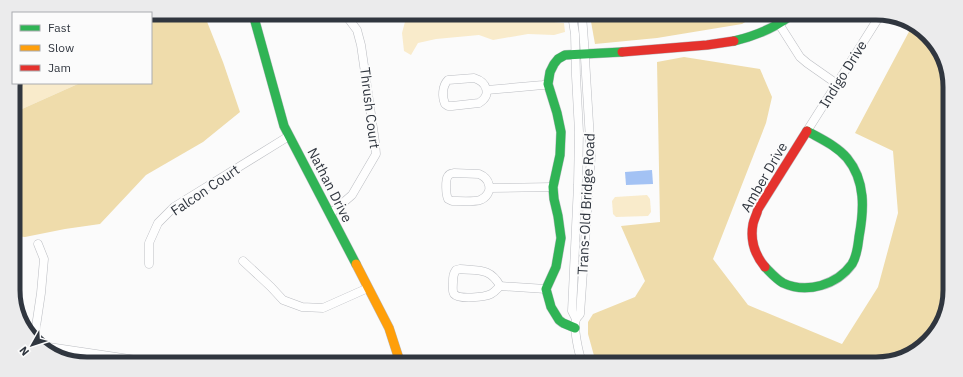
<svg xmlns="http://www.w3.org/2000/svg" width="963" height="377" viewBox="0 0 963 377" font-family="'IBM Plex Sans',sans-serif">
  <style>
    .green { fill: #f9ebcb }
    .forest { fill: #efdcab }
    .water { fill: #a3c2f4 }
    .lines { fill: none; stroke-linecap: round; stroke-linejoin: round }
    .street-casing { stroke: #bbbdc2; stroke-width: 9 }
    .fast-casing { stroke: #bbbdc2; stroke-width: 10 }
    .slow-casing { stroke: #bbbdc2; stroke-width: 10 }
    .jam-casing { stroke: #bbbdc2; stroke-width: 10 }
    .street { stroke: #fefefe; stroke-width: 8 }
    .fast { stroke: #30b455; stroke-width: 9 }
    .slow { stroke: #ff9f0a; stroke-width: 9 }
    .jam { stroke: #e5322d; stroke-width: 9 }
    .labels { text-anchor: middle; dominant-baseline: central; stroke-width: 4; stroke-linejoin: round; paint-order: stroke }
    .street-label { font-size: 14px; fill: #30363f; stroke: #fbfbfb }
    .rim { fill: none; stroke: #30363f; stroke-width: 5 }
  </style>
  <rect width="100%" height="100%" fill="#fbfbfb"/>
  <!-- green -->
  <g class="green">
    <path d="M406,15H553L554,22L564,23L565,32L554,35L528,34L493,40L479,35L436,39L418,43L411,55L404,51L402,33L406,18Z"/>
    <path d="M13,83H80L13,113Z"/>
    <path d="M647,195L650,199L651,212L648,216L616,217L613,214L612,201L615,197Z"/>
  </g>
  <!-- forest -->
  <g class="forest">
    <path d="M151,13L204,14L223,62L240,112L203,142L146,175L100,224L65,229L25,237L14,236L13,113L80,83H151Z"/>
    <path d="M590,16V15L755,16L742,24L657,38L595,44Z"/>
    <path d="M912,26L934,42L949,77L946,313L905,355L880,364L596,363L588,334V322L593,314L635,297L645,281L621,226L660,222L657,62L684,57L760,69L772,97L766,123L713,259L748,305L842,344L878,287L898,213L893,151L855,133Z"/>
  </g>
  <!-- water -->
  <path class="water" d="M652,170L653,184L626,185L625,172Z"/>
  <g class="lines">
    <defs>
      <g id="street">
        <path d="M572,15L575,34L576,76L579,132L578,185L572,311L576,319"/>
        <path d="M582,15L584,42L591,156L580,314C579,316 577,317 576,319C573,328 579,354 582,362"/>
        <path d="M779,24L800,57L807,63L837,84"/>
        <path d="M474,78C487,82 492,95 479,103L452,106H448L445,104C442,97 442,86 448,80Z"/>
        <path d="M487,90L543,85L548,84"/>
        <path d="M807,131L879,17"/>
        <path d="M454,173L479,174C484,176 488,180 489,185C491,191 486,198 480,200C475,202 458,201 452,201L448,199C446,195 445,180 448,176C450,173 451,174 454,173Z"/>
        <path d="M490,188L553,187"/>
        <path d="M330,214L352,195L376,154L375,142L361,45L357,30L345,14"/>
        <path d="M243,261L271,287L283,300L302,307L323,308L368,288"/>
        <path d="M149,264V243L158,223L174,207L289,136"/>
        <path d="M460,269C477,271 490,267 500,286C497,289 495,292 491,294C485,297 459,300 454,294C452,291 453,285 453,282C453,277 453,274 456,270Z"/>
        <path d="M500,286L546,289"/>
        <path d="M34,340L41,293L44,259L38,244"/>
        <path d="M42,346L136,360"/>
      </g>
      <g id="fast">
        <path d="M253,14L284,126L356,264"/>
        <path d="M734,41C755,36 773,29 790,16"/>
        <path d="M765,267C770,272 776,279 783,283C807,294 837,285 852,264C857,256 858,246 859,237C864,210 866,181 847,158C837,146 821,139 807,131"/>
        <path d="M575,328L563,323L559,320L551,307L546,289L556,267L561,238L558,216L554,199L553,187L560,155L561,132L557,113L548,84L550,72L554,64L558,59L565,55L622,52"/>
      </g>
      <path id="slow" d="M356,264L389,328L400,362"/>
      <g id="jam">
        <path d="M622,52L707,45L734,41"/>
        <path d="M765,267C755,255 750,240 753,224C754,219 757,214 758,209L807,131"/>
      </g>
    </defs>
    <!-- street casing -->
    <use href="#street" class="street-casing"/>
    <!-- fast casing -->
    <use href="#fast" class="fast-casing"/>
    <!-- slow casing -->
    <use href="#slow" class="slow-casing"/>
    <!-- jam casing -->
    <use href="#jam" class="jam-casing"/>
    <!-- street -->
    <use href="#street" class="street"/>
    <!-- fast -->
    <use href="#fast" class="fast"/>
    <!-- slow -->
    <use href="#slow" class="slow"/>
    <!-- jam -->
    <use href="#jam" class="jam"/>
  </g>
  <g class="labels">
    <!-- street labels -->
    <g class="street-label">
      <text transform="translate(843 74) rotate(-58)">Indigo Drive</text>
      <text transform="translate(370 108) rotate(83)">Thrush Court</text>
      <text transform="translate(764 177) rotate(-60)">Amber Drive</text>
      <text transform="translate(330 185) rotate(63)">Nathan Drive</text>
      <text transform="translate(205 190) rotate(-34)">Falcon Court</text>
      <text transform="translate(586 204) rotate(-87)">Trans-Old Bridge Road</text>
    </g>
  </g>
  <!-- crop -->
  <path d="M0 0H963V377H0ZM87 20H876A67 67 0 0 1 943 87V290A67 67 0 0 1 876 357H87A67 67 0 0 1 20 290V87A67 67 0 0 1 87 20Z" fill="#ebebec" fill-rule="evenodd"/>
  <path class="rim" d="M87 20H876A67 67 0 0 1 943 87V290A67 67 0 0 1 876 357H87A67 67 0 0 1 20 290V87A67 67 0 0 1 87 20Z"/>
  <!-- legend -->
  <rect x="12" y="12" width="140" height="72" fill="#fbfbfb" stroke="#aaacb0"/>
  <rect x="20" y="25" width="20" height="6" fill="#30b455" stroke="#aaacb0"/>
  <text x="48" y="32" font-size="12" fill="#30363f">Fast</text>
  <rect x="20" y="45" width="20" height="6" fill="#ff9f0a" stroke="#aaacb0"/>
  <text x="48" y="52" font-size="12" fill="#30363f">Slow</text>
  <rect x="20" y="65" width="20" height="6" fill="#e5322d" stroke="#aaacb0"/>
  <text x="48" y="72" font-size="12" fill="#30363f">Jam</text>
  <!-- north arrow -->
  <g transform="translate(32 345) rotate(231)" stroke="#fbfbfb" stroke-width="3" paint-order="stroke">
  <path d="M0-3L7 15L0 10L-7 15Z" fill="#30363f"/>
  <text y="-6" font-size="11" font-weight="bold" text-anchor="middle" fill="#30363f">N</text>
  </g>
</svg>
